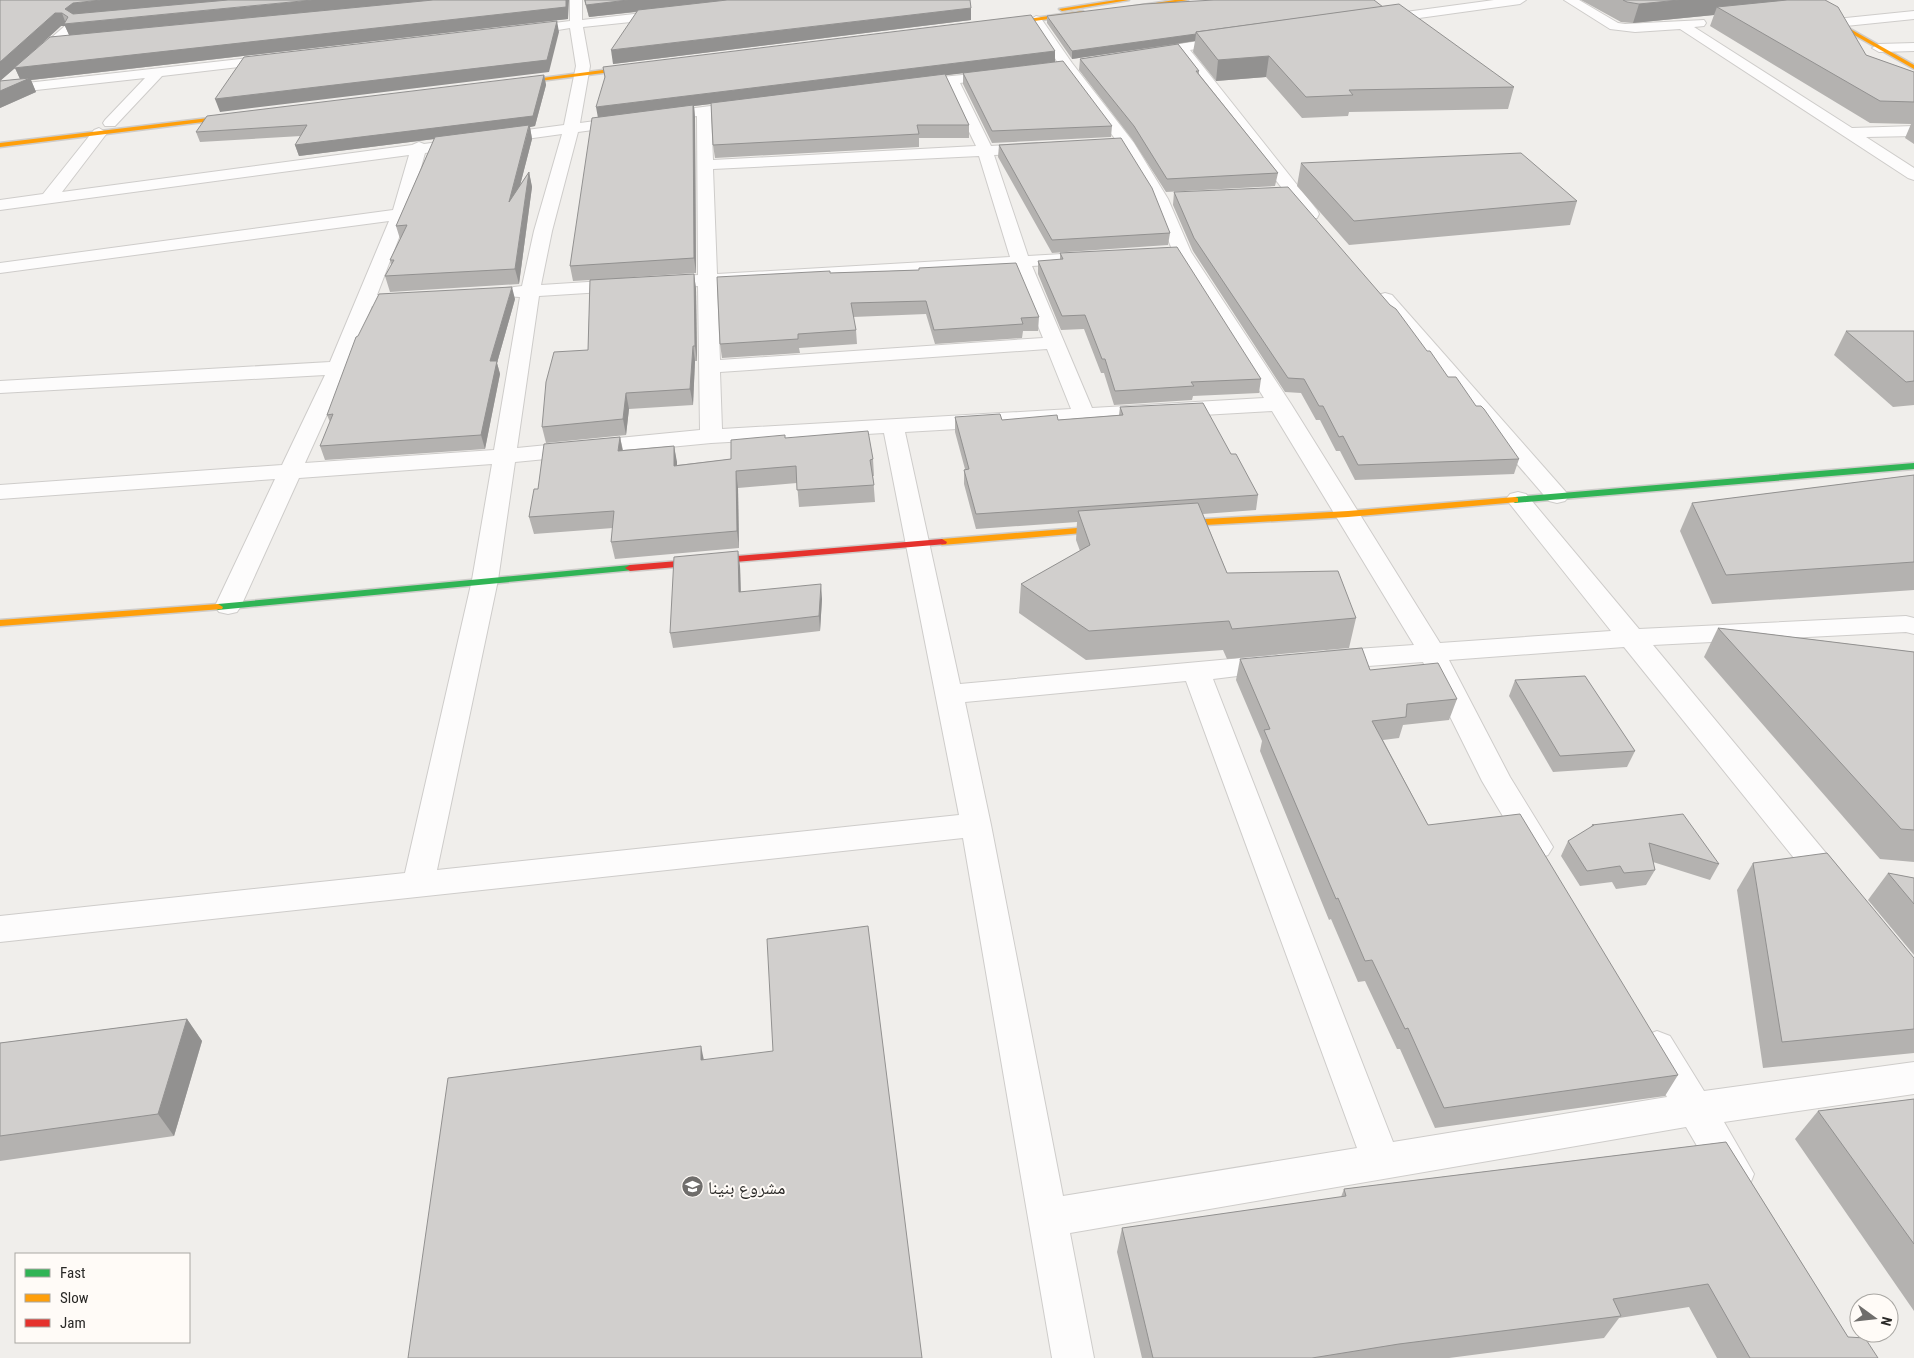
<svg xmlns="http://www.w3.org/2000/svg" width="1914" height="1358" viewBox="0 0 1914 1358" font-family="'Roboto Condensed','Noto Naskh Arabic',sans-serif">
  <style>
    .lines { fill: none; stroke-linecap: round; stroke-linejoin: round }
    .street-casing { stroke: #ceccca; stroke-width: 2 }
    .fast-casing { stroke: #ceccca; stroke-width: 3 }
    .slow-casing { stroke: #ceccca; stroke-width: 3 }
    .jam-casing { stroke: #ceccca; stroke-width: 3 }
    .street { fill: #fdfcfc; fill-rule: evenodd }
    .fast { fill: #30b455; fill-rule: evenodd }
    .slow { fill: #ff9f0a; fill-rule: evenodd }
    .jam { fill: #e5322d; fill-rule: evenodd }
    .wall { fill: #b4b2b0; fill-rule: evenodd }
    .shaded-wall { fill: #929190 }
    .building { fill: #d1cfcd; stroke: #929190 }
    .labels { text-anchor: middle; dominant-baseline: central; stroke-width: 4; stroke-linejoin: round; paint-order: stroke }
    .near-poi-label { font-size: 18px; fill: #292826; stroke: #fffbf7; text-anchor: start }
  </style>
  <rect width="100%" height="100%" fill="#f0eeeb"/>
  <g class="lines">
    <defs>
      <g id="street">
        <path d="M100,0H114L82,24L38,64H28L26,61L28,58L74,18Z"/>
        <path d="M570,0H582V20L669,10L675,14L669,18L583,27L590,66L580,123L749,101L754,102L756,105L754,108L711,114L713,160L976,146L946,84L910,88L903,84L910,80L1004,71L1006,74L1004,77L960,83L991,146L1037,143L1045,148L1037,153L994,155L1028,256L1097,252L1103,253L1106,257L1103,261L1097,262L1032,266L1092,408L1264,398L1173,252L1152,199L1119,144L1062,69L1030,20L1036,16L1040,17L1072,63L1134,143L1168,199L1191,252L1291,404L1440,643L1611,631L1506,499L1510,494L1518,492L1526,494L1639,629L1906,616L1914,618V634L1906,632L1653,645L1845,876L1850,885L1845,894L1834,898L1823,894L1624,647L1449,660L1510,777L1553,847L1548,855L1537,859L1526,855L1482,781L1423,662L1327,669L1317,666L1313,660L1317,654L1327,651L1414,645L1272,411L905,432L960,684L1275,655L1285,658L1289,664L1285,670L1213,679L1393,1142L1667,1097L1639,1047L1644,1036L1657,1031L1670,1036L1704,1091L1914,1062V1094L1724,1122L1754,1174L1749,1187L1735,1192L1721,1187L1686,1127L1070,1233L1094,1358H1052L963,838L0,942V916L405,873L472,580L492,464L299,478L241,606L237,612L228,614L219,612L215,606L275,479L0,499V485L282,465L325,375L0,393V381L330,362L389,221L0,273V263L393,210L409,155L0,210V200L43,194L94,130L99,128L107,133L62,192L412,145L419,142L424,144L564,125L576,66L570,28L558,30L552,26L554,23L570,21ZM697,116L698,275L541,285L552,231L578,132ZM562,134L534,231L522,286L506,288L504,292L506,296L520,297L494,450L305,463L348,368L372,306L420,302L422,298L420,294L377,295L408,214L425,153ZM979,156L1010,257L717,274L713,169ZM1014,267L1043,338L720,360L717,285ZM698,286L700,430L517,448L539,296ZM1047,349L1071,409L722,429L720,372ZM884,433L959,815L437,870L498,580L515,462L711,443ZM1186,681L1357,1148L1063,1196L991,825L965,702Z"/>
        <path d="M1494,0H1526L1520,4L1376,24L1370,20L1376,16Z"/>
        <path d="M1564,0H1579L1618,23L1625,24L1704,20L1706,23L1704,26L1694,27L1852,128L1914,126V136L1866,137L1914,168V180L1908,178L1680,29L1635,32L1610,29Z"/>
        <path d="M1914,11V19L1836,27L1830,23L1836,19Z"/>
        <path d="M1232,36L1237,37L1239,40L1237,43L1190,50L1317,210L1319,214L1317,218H1305L1177,52L1146,57L1139,53L1146,49Z"/>
        <path d="M1914,43V51L1879,52L1872,48L1879,44Z"/>
        <path d="M277,55L284,59L282,62L162,76L115,126H105L103,123L105,120L145,78L0,94V86Z"/>
        <path d="M1385,293L1392,295L1565,491L1569,496L1565,501L1557,503L1549,501L1378,303L1376,299L1378,295Z"/>
      </g>
      <g id="fast">
        <path d="M1914,463V469L1515,503L1510,500L1515,497Z"/>
        <path d="M630,565L635,568L634,570L218,610L213,607L218,604Z"/>
      </g>
      <g id="slow">
        <path d="M1116,0H1129L1062,11L1059,9Z"/>
        <path d="M1175,0H1188L1126,10L1123,8Z"/>
        <path d="M1793,0H1799L1914,65V69Z"/>
        <path d="M1083,11L1085,14L997,26L994,24Z"/>
        <path d="M641,65L643,68L508,85L505,83Z"/>
        <path d="M242,114L245,116L244,117L0,147V143Z"/>
        <path d="M1515,497L1518,498V502L1348,517L1170,527L1165,524L1170,521L1348,511Z"/>
        <path d="M1114,525L1119,528L1117,530L942,545L937,542L942,539Z"/>
        <path d="M218,604L223,607L222,609L0,626V620Z"/>
      </g>
      <path id="jam" d="M942,539L947,542L946,544L630,571L625,568L630,565Z"/>
    </defs>
    <!-- street casing -->
    <use href="#street" class="street-casing"/>
    <!-- fast casing -->
    <use href="#fast" class="fast-casing"/>
    <!-- slow casing -->
    <use href="#slow" class="slow-casing"/>
    <!-- jam casing -->
    <use href="#jam" class="jam-casing"/>
    <!-- street -->
    <use href="#street" class="street"/>
    <!-- fast -->
    <use href="#fast" class="fast"/>
    <!-- slow -->
    <use href="#slow" class="slow"/>
    <!-- jam -->
    <use href="#jam" class="jam"/>
  </g>
  <!-- wall -->
  <g class="wall">
    <path d="M0,0L568,19L31,80L36,92L0,108ZM61,26H65L69,35L24,60ZM15,68L20,79L0,81Z"/>
    <path d="M584,0H970L971,20L613,64L637,12L589,17Z"/>
    <path d="M1581,0H1825L1866,55L1914,72V144L1905,138L1911,124L1870,123L1710,26L1714,15L1633,23L1621,22Z"/>
    <path d="M1383,7L1514,87L1508,109L1349,112L1348,116L1302,118L1266,77L1216,81L1193,52L1195,41L1178,44L1199,71V74L1278,173L1275,186L1166,192L1132,139L1079,70L1080,59L1176,44L1072,59L1047,23V16Z"/>
    <path d="M1055,51V62L1000,68L1112,126L1111,137L992,143L963,84V73L945,75L969,125V138H919V147L715,158L713,145L711,104L694,106L695,118L696,273L619,278L694,274L696,289L697,361H695L693,405L629,409L626,435L546,443L542,427L588,350L590,280L573,281L570,266L605,79L603,67Z"/>
    <path d="M544,75L546,85L535,126L530,127L532,139L520,185L529,172L532,187L519,284L390,292L385,276L391,265L390,260L400,239L396,226L434,139L299,156L295,145L301,136L200,142L196,132Z"/>
    <path d="M999,145L1170,233L1168,245L1052,253L998,157Z"/>
    <path d="M1301,163L1577,201L1570,225L1349,245L1297,186Z"/>
    <path d="M1174,192L1427,351L1448,377L1476,406L1519,459L1514,474L1355,480L1340,451H1336L1320,420H1316L1301,393L1285,392L1193,251L1173,205Z"/>
    <path d="M1060,253L1261,379L1259,393L1193,396L1192,400L1114,405L1104,373H1101L1084,329L1061,330L1038,274V261L1060,260Z"/>
    <path d="M919,268L1039,317L1038,331H1023L1022,338L935,344L926,314L853,317L856,330L857,344L799,348L800,353L722,358L720,344L830,273L919,270Z"/>
    <path d="M515,299L497,363L500,374L485,449L325,460L320,446L330,422L327,415Z"/>
    <path d="M1846,331H1914V405L1893,407L1834,355Z"/>
    <path d="M1120,407L1231,454L1258,495L1256,510L1203,514L1227,573L1356,618L1349,648L1227,659L1223,650L1086,660L1019,613L1021,584L1080,551L1076,540L1077,522L976,529L964,484V470L965,469L955,432V417L1002,420H1058L1119,415Z"/>
    <path d="M620,437L623,450L674,446L677,465L731,459L785,438L873,459L874,476H873L875,502L799,507L797,483L738,488L739,548L615,559L611,542L613,528L534,534L529,517L538,489Z"/>
    <path d="M1914,475V590L1712,604L1680,531L1692,503Z"/>
    <path d="M740,566L741,592L822,599L820,631L673,648L670,633Z"/>
    <path d="M1718,628L1914,652V862L1880,859L1704,657Z"/>
    <path d="M1240,659L1370,670L1457,699L1449,720L1403,725L1399,738L1383,740L1428,825L1678,1075L1665,1096L1435,1128L1400,1049H1397L1365,981L1358,982L1331,919L1329,920L1260,751L1262,741L1236,680Z"/>
    <path d="M1515,680L1635,751L1627,767L1553,772L1509,696Z"/>
    <path d="M1592,825L1719,864L1710,880L1653,862L1655,870L1646,885L1616,889L1612,882L1580,886L1561,856L1568,841L1590,828Z"/>
    <path d="M1753,863L1914,958V1053L1763,1068L1737,890Z"/>
    <path d="M1888,873L1914,878V955L1868,900Z"/>
    <path d="M187,1019L202,1041L174,1136L0,1161V1043Z"/>
    <path d="M1914,1099V1311L1795,1139L1818,1111Z"/>
    <path d="M1726,1142L1848,1337L1878,1358H1717L1689,1307L1619,1318L1604,1338L1449,1358H1142L1117,1252L1122,1228L1341,1197L1344,1189Z"/>
  </g>
  <!-- shaded-wall -->
  <g class="shaded-wall">
    <path d="M101,0H244L70,22L65,9L73,3Z"/>
    <path d="M312,0H444L70,37L65,26H61L15,68L566,0H569L568,19L31,80L36,92L0,108V91L21,81L15,68L0,81V62L55,13H62L66,24Z"/>
    <path d="M628,0H740L589,17L586,5Z"/>
    <path d="M1679,0H1799L1717,7L1714,15L1633,23L1639,4Z"/>
    <path d="M971,8V20L613,64L611,50Z"/>
    <path d="M557,21L559,32L549,72L220,112L215,99Z"/>
    <path d="M1196,34L1195,41L1072,59V51Z"/>
    <path d="M1055,51V62L694,106L695,118L696,273L694,258L598,118L596,107Z"/>
    <path d="M1269,56L1266,77L1216,81L1218,60Z"/>
    <path d="M544,75L546,85L535,126L530,127L532,139L512,217L509,202L529,127L299,156L295,145Z"/>
    <path d="M529,172L532,187L519,284L515,269Z"/>
    <path d="M694,274L696,289L697,361L695,346Z"/>
    <path d="M512,287L515,299L497,363L500,374L485,449L481,435L490,361Z"/>
    <path d="M693,346L695,361L693,405L690,389Z"/>
    <path d="M626,393L629,409L626,435L623,419Z"/>
    <path d="M620,437L623,453L618,451Z"/>
    <path d="M674,446L677,462V482L674,466Z"/>
    <path d="M736,471L738,488L739,548L737,531Z"/>
    <path d="M738,551L740,566L741,607L739,592Z"/>
    <path d="M821,584L822,599L820,631L819,616Z"/>
    <path d="M187,1019L202,1041L174,1136L158,1114Z"/>
    <path d="M701,1046L707,1075L701,1060Z"/>
  </g>
  <!-- building -->
  <g class="building">
    <path d="M0,0H101L73,3L65,9L73,14L228,0H312L64,24L68,17L62,13H55L0,62Z"/>
    <path d="M433,0H566V7L14,68L50,37Z"/>
    <path d="M585,0H628L586,5Z"/>
    <path d="M727,0H970L971,8L611,50L638,10Z"/>
    <path d="M1214,0H1374L1383,7L1196,32V34L1072,51L1047,16L1144,4Z"/>
    <path d="M1623,0H1679L1639,4L1627,2Z"/>
    <path d="M1787,0H1825L1838,7L1866,55L1914,72V102L1880,101L1717,7Z"/>
    <path d="M1399,4L1514,87L1349,90L1353,95L1306,97L1269,56L1218,60L1196,32Z"/>
    <path d="M1031,15L1055,51L596,107L605,77L603,67Z"/>
    <path d="M557,21L547,60L215,99L244,57Z"/>
    <path d="M1178,44L1199,71H1196L1278,173L1167,179L1134,126L1080,59Z"/>
    <path d="M1063,61L1112,126L992,131L963,73Z"/>
    <path d="M945,74L969,125H917L919,134L713,145L711,103Z"/>
    <path d="M544,75L533,116L295,145L307,125L196,132L207,116Z"/>
    <path d="M30,78L0,91V81Z"/>
    <path d="M693,105L694,258L570,266L592,118Z"/>
    <path d="M529,125L509,202L529,172L515,269L385,276L394,260H390L407,225L396,226L435,137Z"/>
    <path d="M1121,138L1152,188L1170,233L1052,240L999,145Z"/>
    <path d="M1521,153L1577,201L1354,221L1301,163Z"/>
    <path d="M1288,187L1390,305L1396,309L1427,351H1430L1448,377H1456L1476,406H1481L1484,409L1519,459L1358,465L1343,436L1339,437L1323,406H1319L1304,379L1288,378L1194,238L1174,192Z"/>
    <path d="M1177,247L1261,379L1191,382L1194,386L1115,391L1105,359H1102L1085,315L1062,316L1038,261L1063,259L1060,253Z"/>
    <path d="M1016,263L1039,317L1021,318L1023,324L934,330L926,301L851,303L856,330L798,334V339L720,344L717,277L830,271V273L919,270V268Z"/>
    <path d="M694,274L695,346H693L690,389L626,393L623,419L542,427L546,382L554,352L588,350L590,280Z"/>
    <path d="M512,287L490,361H497L481,435L320,446L333,414L327,415L356,337L358,336L379,294Z"/>
    <path d="M1846,331H1914V381L1906,382Z"/>
    <path d="M1203,403L1231,454H1236L1258,495L976,514L964,470L969,469L955,417L1000,414L1002,420L1057,415L1058,420L1123,415L1120,407Z"/>
    <path d="M868,431L873,459L870,460L874,485L797,490L796,466L736,471L737,531L611,542L614,511L529,517L534,489H538L544,444L620,437L618,451L674,446V466L731,459V440L785,435V438Z"/>
    <path d="M1914,475V562L1726,575L1692,503Z"/>
    <path d="M1198,503L1227,573L1338,571L1356,618L1232,629L1229,621L1089,631L1021,584L1090,545L1078,511Z"/>
    <path d="M738,551L739,592L821,584L819,616L670,633L674,557Z"/>
    <path d="M1718,628L1914,652V830L1901,829Z"/>
    <path d="M1362,648L1370,670L1438,663L1457,699L1407,704L1406,717L1372,721L1428,825L1520,814L1678,1075L1444,1108L1408,1028L1405,1029L1372,960L1365,961L1338,898L1336,899L1264,730L1270,729L1240,659Z"/>
    <path d="M1585,676L1635,751L1560,756L1515,680Z"/>
    <path d="M1683,814L1719,864L1649,843L1655,870L1624,873L1620,866L1587,871L1568,841L1594,825H1592Z"/>
    <path d="M1827,853L1914,958V1029L1782,1042L1753,863Z"/>
    <path d="M1888,873L1914,878V904Z"/>
    <path d="M868,926L922,1358H408L448,1078L701,1046V1060L773,1051L767,939Z"/>
    <path d="M187,1019L158,1114L0,1136V1043Z"/>
    <path d="M1914,1099V1244L1818,1111Z"/>
    <path d="M1726,1142L1848,1337L1865,1338L1878,1358H1750L1708,1284L1613,1299L1621,1316L1399,1344L1312,1358H1153L1122,1228L1346,1196L1344,1189Z"/>
  </g>
  <!-- icons -->
  <defs>
    <symbol id="school-disc" viewBox="-11 -11 22 22"><circle r="9.5" fill="#6f6d6b" stroke="#fffbf7"/><path d="M0-5L7-2L0 1L-7-2ZM-4 1L0 2.5L4 1V4Q0 6-4 4Z" fill="#fff"/></symbol>
  </defs>
  <g fill-rule="evenodd">
    <use href="#school-disc" x="680" y="1174" width="25" height="25"/>
  </g>
  <g class="labels">
    <!-- near-poi labels -->
    <g class="near-poi-label">
      <text x="708" y="1187">مشروع بنينا</text>
    </g>
  </g>
  <!-- legend -->
  <rect x="15" y="1253" width="175" height="90" fill="#fffbf7" stroke="#a9a7a3"/>
  <rect x="25" y="1269" width="25" height="8" fill="#30b455" stroke="#a9a7a3"/>
  <text x="60" y="1278" font-size="15" fill="#292826">Fast</text>
  <rect x="25" y="1294" width="25" height="8" fill="#ff9f0a" stroke="#a9a7a3"/>
  <text x="60" y="1303" font-size="15" fill="#292826">Slow</text>
  <rect x="25" y="1319" width="25" height="8" fill="#e5322d" stroke="#a9a7a3"/>
  <text x="60" y="1328" font-size="15" fill="#292826">Jam</text>
  <!-- north arrow -->
  <g transform="translate(1874 1318) rotate(105)"><circle r="24" fill="#fffbf7" stroke="#a9a7a3"/>
  <path d="M0-4L9 19L0 12L-9 19Z" fill="#6f6d6b"/>
  <text y="-8" font-size="14" font-weight="bold" text-anchor="middle" fill="#292826">N</text>
  </g>
</svg>
